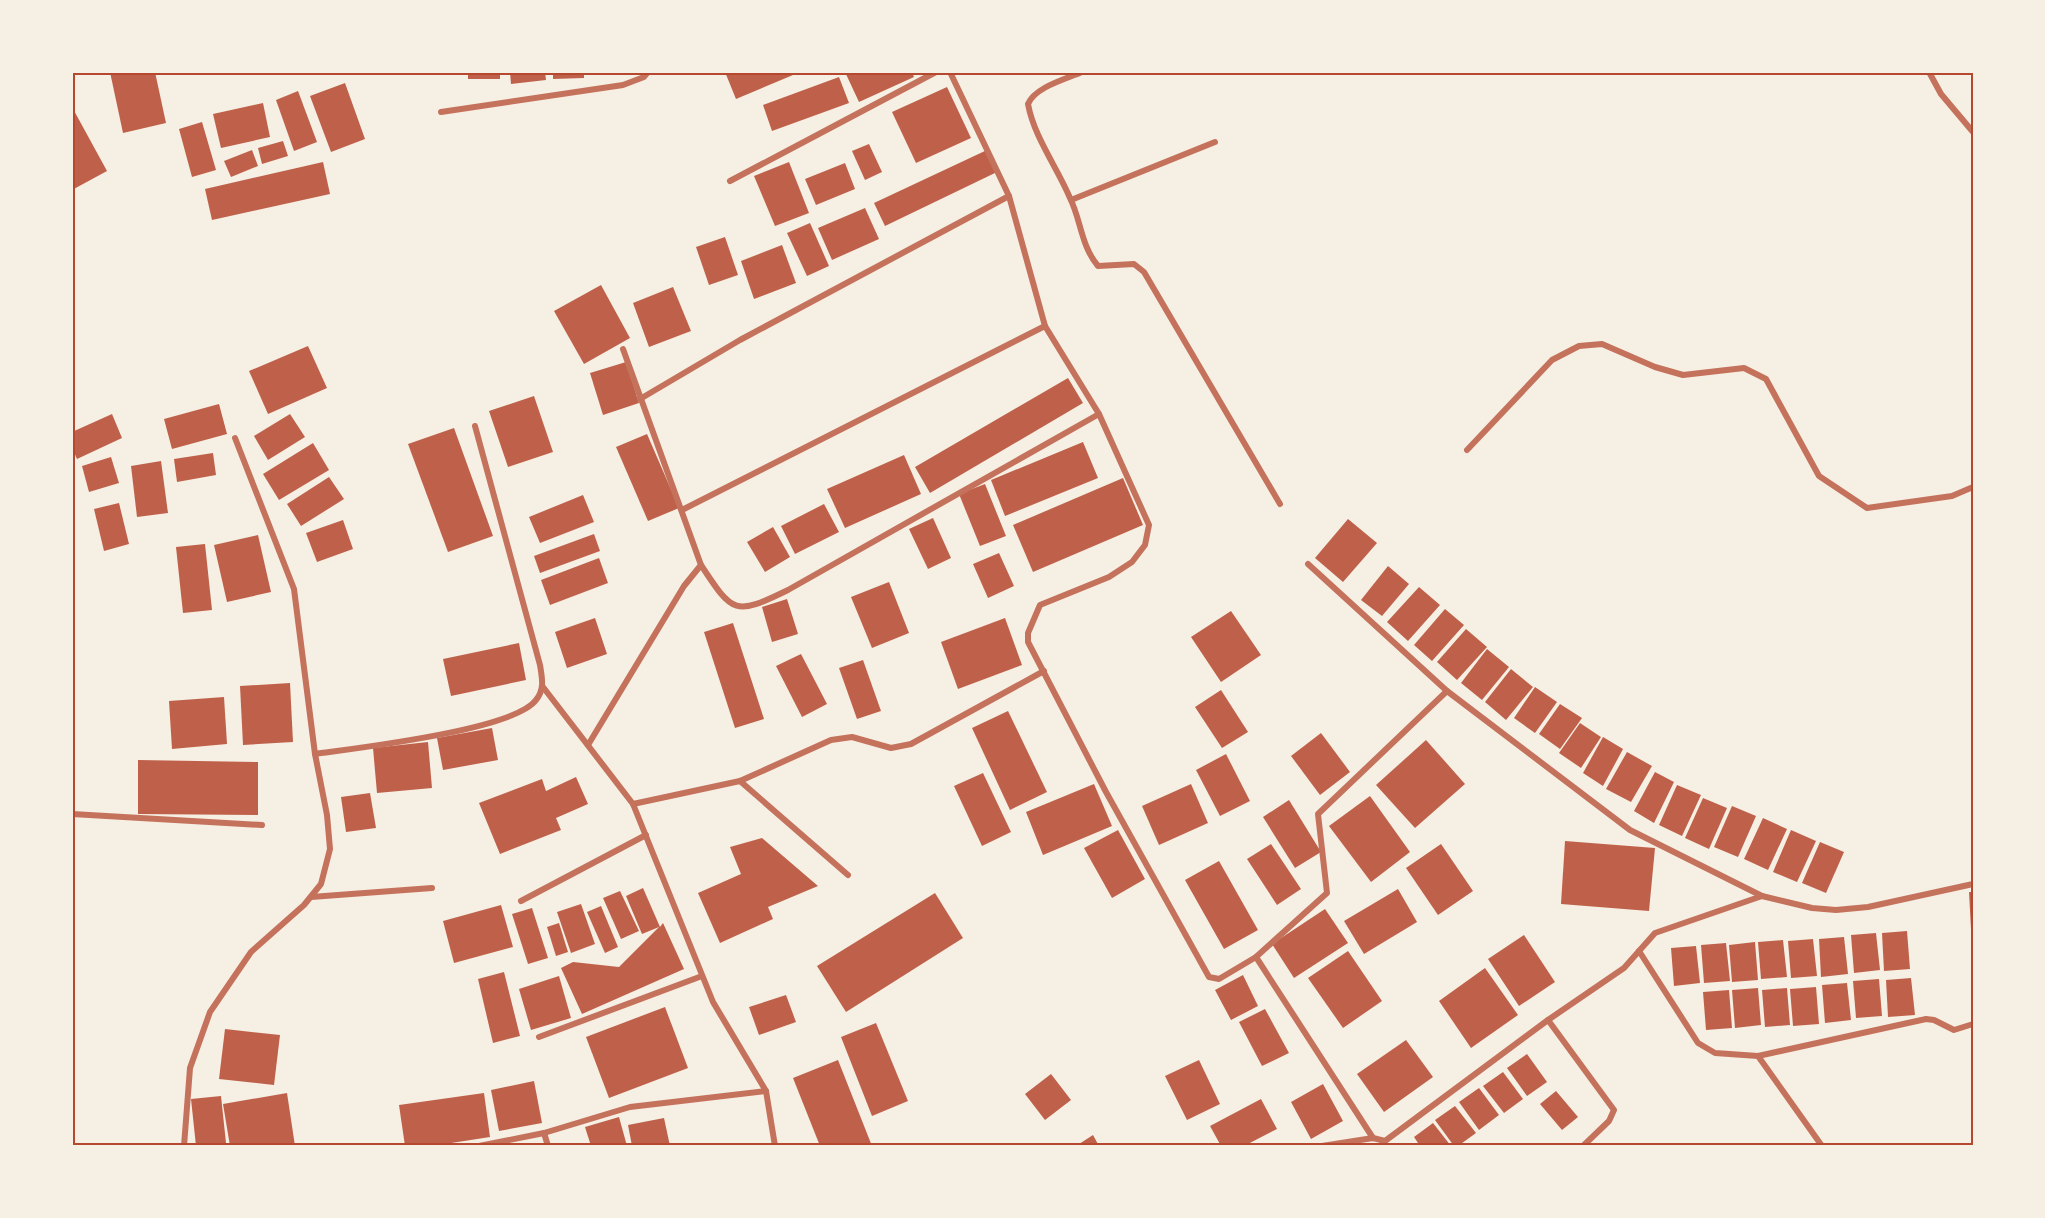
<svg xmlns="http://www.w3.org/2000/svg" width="2045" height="1218" viewBox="0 0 2045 1218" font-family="'Source Sans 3',sans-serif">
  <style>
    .building { fill: #bf614a }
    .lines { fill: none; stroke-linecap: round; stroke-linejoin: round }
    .minor { stroke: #c5725c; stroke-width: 6 }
    .neatline { fill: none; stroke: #b5482f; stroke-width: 2 }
  </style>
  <rect width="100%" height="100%" fill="#f6efe4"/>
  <!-- building -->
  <g class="building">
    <path d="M110,72H155L166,123L123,133Z"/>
    <rect x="468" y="72" width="32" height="7"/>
    <path d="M510,72H545L546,80L511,84Z"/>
    <path d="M553,72H584V78L553,79Z"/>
    <path d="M725,72H792L793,75L736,99Z"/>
    <path d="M845,72H912L914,77L859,102Z"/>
    <path d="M839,77L849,103L772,131L763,105Z"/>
    <path d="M345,83L365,139L331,152L310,96Z"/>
    <path d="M947,87L971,138L916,163L892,112Z"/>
    <path d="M298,91L317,142L294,151L276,100Z"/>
    <path d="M263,103L270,137L221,148L213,114Z"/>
    <path d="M72,107L107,171L72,190Z"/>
    <path d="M202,122L216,170L192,177L179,129Z"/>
    <path d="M283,141L288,156L262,164L258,148Z"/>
    <path d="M869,144L882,172L865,180L852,151Z"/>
    <path d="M252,150L258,166L231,177L224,161Z"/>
    <path d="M987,150L997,172L885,226L874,203Z"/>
    <path d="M323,162L330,194L212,220L205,189Z"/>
    <path d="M789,162L809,213L775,226L754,176Z"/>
    <path d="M845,163L855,189L816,205L805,179Z"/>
    <path d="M865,208L879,239L832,260L818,228Z"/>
    <path d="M810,223L829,266L807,276L787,233Z"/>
    <path d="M725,237L738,275L709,285L696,247Z"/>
    <path d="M782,245L796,283L754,299L741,261Z"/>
    <path d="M601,285L630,338L584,364L554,311Z"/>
    <path d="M673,287L691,331L649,347L633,303Z"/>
    <path d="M308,346L327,388L268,414L249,371Z"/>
    <path d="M626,362L639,403L603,415L590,373Z"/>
    <path d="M1068,378L1083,403L930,493L915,467Z"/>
    <path d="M534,396L553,452L508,467L489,411Z"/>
    <path d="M219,404L227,434L172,449L164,419Z"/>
    <path d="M112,414L122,438L77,459L72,448V432Z"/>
    <path d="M290,414L305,437L268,460L254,436Z"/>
    <path d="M454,428L493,536L448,552L408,444Z"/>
    <path d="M647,434L679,508L648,521L616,447Z"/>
    <path d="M1083,442L1098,478L1005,516L991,480Z"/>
    <path d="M313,443L329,470L279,500L263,474Z"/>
    <path d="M213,453L216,475L177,482L174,459Z"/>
    <path d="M904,455L921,494L845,528L827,489Z"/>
    <path d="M111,457L119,483L89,492L82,466Z"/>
    <path d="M161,461L168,513L137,517L131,466Z"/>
    <path d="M329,477L344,499L301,526L287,504Z"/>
    <path d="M1123,478L1143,525L1033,572L1013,525Z"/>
    <path d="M985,484L1006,536L980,546L959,494Z"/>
    <path d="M583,495L594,522L540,543L529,517Z"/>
    <path d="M119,503L129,544L104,551L94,509Z"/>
    <path d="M824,504L839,532L795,554L781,526Z"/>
    <path d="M933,518L951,558L928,569L909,529Z"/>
    <path d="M1348,519L1377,543L1343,582L1315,558Z"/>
    <path d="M343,520L353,549L317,562L306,533Z"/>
    <path d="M773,527L790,557L765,572L747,542Z"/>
    <path d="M594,534L600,551L540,573L534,556Z"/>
    <path d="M258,535L271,592L227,602L214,545Z"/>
    <path d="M205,544L212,610L183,613L176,547Z"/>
    <path d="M999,553L1014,586L988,598L973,564Z"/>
    <path d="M599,558L608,583L550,605L541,580Z"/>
    <path d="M1388,566L1409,584L1382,616L1361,600Z"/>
    <path d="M889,582L909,633L872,648L851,597Z"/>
    <path d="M1419,587L1440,605L1408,641L1387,622Z"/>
    <path d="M787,599L798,634L772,642L762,607Z"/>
    <path d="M1445,609L1464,625L1432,661L1414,645Z"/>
    <path d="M1231,611L1261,655L1221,682L1191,637Z"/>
    <path d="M595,618L607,654L567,668L555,632Z"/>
    <path d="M1005,618L1022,665L958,689L941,642Z"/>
    <path d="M733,623L764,719L735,728L704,632Z"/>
    <path d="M1466,629L1487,647L1457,680L1437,662Z"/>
    <path d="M519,643L526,680L451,696L443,659Z"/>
    <path d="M1487,649L1509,667L1482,700L1461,683Z"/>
    <path d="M801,654L827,704L802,717L776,666Z"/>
    <path d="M863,660L881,711L857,719L839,668Z"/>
    <path d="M1511,669L1533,687L1506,720L1485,702Z"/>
    <path d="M290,683L293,742L243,745L240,686Z"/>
    <path d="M1535,687L1557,702L1535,733L1514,718Z"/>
    <path d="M1221,690L1248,732L1222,748L1195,707Z"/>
    <path d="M224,697L227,744L172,749L169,701Z"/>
    <path d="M1560,704L1582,718L1560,749L1539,734Z"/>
    <path d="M1008,711L1047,792L1010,810L972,728Z"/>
    <path d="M1580,723L1601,737L1581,768L1559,753Z"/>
    <path d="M492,728L498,760L443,770L437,738Z"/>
    <path d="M1321,733L1350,772L1320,795L1291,756Z"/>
    <path d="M1603,737L1623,749L1603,786L1583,773Z"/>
    <path d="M1426,740L1465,784L1415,828L1376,785Z"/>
    <path d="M428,742L432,788L377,793L373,748Z"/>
    <path d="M1627,752L1652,766L1631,802L1606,789Z"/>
    <path d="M1226,754L1250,801L1220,816L1196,770Z"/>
    <path d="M138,760L258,762V815L138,814Z"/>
    <path d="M1655,772L1674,782L1654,823L1634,811Z"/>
    <path d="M983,773L1011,832L982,846L954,786Z"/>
    <path d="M576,777L588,804L556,818L561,830L500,854L479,803L542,779L546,791Z"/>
    <path d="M1094,784L1112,826L1043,855L1026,812Z"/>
    <path d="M1191,784L1208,823L1159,845L1142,806Z"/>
    <path d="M1677,785L1701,795L1682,836L1659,825Z"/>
    <path d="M370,793L376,828L346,832L341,797Z"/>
    <path d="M1370,796L1410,852L1371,882L1329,826Z"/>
    <path d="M1703,798L1727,808L1709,849L1685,838Z"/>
    <path d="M1289,800L1321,852L1295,868L1263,817Z"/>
    <path d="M1732,806L1756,816L1738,857L1714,847Z"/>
    <path d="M1763,818L1787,829L1768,870L1744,859Z"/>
    <path d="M1118,830L1145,879L1112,898L1084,848Z"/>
    <path d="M1791,830L1816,841L1797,882L1773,872Z"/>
    <path d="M762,838L818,886L768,907L773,919L720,943L698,893L741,874L730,847Z"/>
    <path d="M1565,841L1655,848L1649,911L1561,904Z"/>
    <path d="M1820,842L1844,852L1826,893L1802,883Z"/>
    <path d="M1271,844L1301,889L1277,905L1247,859Z"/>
    <path d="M1441,844L1473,891L1438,915L1406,868Z"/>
    <path d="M1219,861L1258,930L1224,949L1185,880Z"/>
    <path d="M643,888L660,927L663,923L684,969L582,1014L561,968L573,962L619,967L659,927L642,934L626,896Z"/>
    <path d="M1398,889L1417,922L1364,954L1344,921Z"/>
    <path d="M620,891L639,931L621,939L603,898Z"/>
    <path d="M1969,892H1973V929H1971Z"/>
    <path d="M935,893L963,938L846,1012L817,966Z"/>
    <path d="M581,904L595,944L571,953L557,912Z"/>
    <path d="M501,905L513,947L454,963L443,921Z"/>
    <path d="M601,906L618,947L605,953L587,912Z"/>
    <path d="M532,908L548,958L528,964L512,914Z"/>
    <path d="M1325,909L1348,943L1294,978L1272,944Z"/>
    <path d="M559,923L568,952L556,956L547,927Z"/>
    <path d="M1907,931L1910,969L1884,971L1882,933Z"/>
    <path d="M1876,933L1880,970L1854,973L1851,935Z"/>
    <path d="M1524,935L1555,982L1519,1006L1488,959Z"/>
    <path d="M1844,937L1848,974L1821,977L1819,939Z"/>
    <path d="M1813,939L1817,976L1791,978L1788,941Z"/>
    <path d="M1783,940L1787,977L1761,979L1758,942Z"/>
    <path d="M1755,942L1758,980L1732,982L1729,945Z"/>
    <path d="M1726,943L1730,981L1704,983L1701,945Z"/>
    <path d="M1696,946L1700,983L1674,986L1671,948Z"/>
    <path d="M1348,951L1382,1001L1343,1028L1308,978Z"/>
    <path d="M1485,968L1518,1015L1471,1048L1439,1001Z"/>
    <path d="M504,972L520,1036L493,1043L478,979Z"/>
    <path d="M1243,975L1258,1006L1231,1020L1215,990Z"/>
    <path d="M559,976L571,1018L531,1030L519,989Z"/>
    <path d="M1911,978L1915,1015L1888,1017L1886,980Z"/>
    <path d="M1879,979L1882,1016L1856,1018L1853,981Z"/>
    <path d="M1847,983L1851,1020L1825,1023L1822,985Z"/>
    <path d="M1816,987L1819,1024L1793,1026L1790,989Z"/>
    <path d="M1758,988L1761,1025L1735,1028L1732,990Z"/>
    <path d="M1787,988L1790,1025L1765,1027L1762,990Z"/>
    <path d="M1729,990L1732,1028L1706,1030L1703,992Z"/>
    <path d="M786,995L796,1022L759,1035L749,1007Z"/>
    <path d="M665,1007L688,1068L609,1098L586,1037Z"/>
    <path d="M1265,1009L1289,1053L1262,1066L1239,1022Z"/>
    <path d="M876,1023L908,1101L872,1116L841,1037Z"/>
    <path d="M225,1029L280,1035L274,1085L219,1079Z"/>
    <path d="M1406,1040L1433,1077L1384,1112L1357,1074Z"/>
    <path d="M1527,1054L1547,1082L1527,1096L1507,1068Z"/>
    <path d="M838,1060L872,1146H820L793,1078Z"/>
    <path d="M1199,1060L1220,1104L1187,1120L1165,1076Z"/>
    <path d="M1503,1072L1523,1099L1504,1113L1483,1086Z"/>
    <path d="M1051,1074L1071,1100L1045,1120L1025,1094Z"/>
    <path d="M534,1081L542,1123L499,1131L491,1090Z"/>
    <path d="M1323,1084L1343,1121L1311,1139L1291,1102Z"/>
    <path d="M1479,1088L1499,1115L1479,1130L1459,1102Z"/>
    <path d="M1556,1091L1578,1117L1562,1130L1540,1104Z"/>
    <path d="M287,1093L295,1146H230L223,1104Z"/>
    <path d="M484,1093L490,1137L432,1146H405L399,1105Z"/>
    <path d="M221,1096L226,1143L196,1146L191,1099Z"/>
    <path d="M1261,1099L1277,1129L1244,1146H1221L1210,1126Z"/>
    <path d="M1455,1106L1476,1133L1458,1146H1454L1435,1120Z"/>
    <path d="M619,1117L627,1146H591L585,1127Z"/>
    <path d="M664,1118L670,1146H632L628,1125Z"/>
    <path d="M1433,1123L1451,1146H1420L1414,1137Z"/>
    <path d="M1093,1135L1099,1146H1076Z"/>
  </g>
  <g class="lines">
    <!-- minor -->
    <g class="minor">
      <path d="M950,72L1009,196L1045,326L1099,414L1149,525L1145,545L1132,562L1109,577L1040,605L1028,633V642L1106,792L1209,977L1219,979L1256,957L1373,1138"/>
      <path d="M1082,72C1066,79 1035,87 1028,104C1034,137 1057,167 1070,198C1081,220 1081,246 1098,266L1134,264L1144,272L1280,504"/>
      <path d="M1929,72L1941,94L1973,132"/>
      <path d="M441,112L623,85L644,77L648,72"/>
      <path d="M730,181L936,72"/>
      <path d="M1071,200L1215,142"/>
      <path d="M623,349L701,565C733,614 735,616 788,590L1099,414"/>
      <path d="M640,399L740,340L1009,196"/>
      <path d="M1467,450L1552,360L1579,346L1602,344L1655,367L1683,375L1744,368L1766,379L1819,476L1867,508L1952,496L1973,487"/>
      <path d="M682,510L1045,326"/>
      <path d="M1308,564L1447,691L1630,830L1762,896"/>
      <path d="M543,687L633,804L713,1002L766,1091L775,1146"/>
      <path d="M588,745L684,586L701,565"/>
      <path d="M315,754C357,748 514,730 536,700C545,689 542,678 540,665L475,426"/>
      <path d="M740,781L848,875"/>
      <path d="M633,804L740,781L831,740L852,737L891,748L911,744L1044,671"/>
      <path d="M72,814L262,825"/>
      <path d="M311,897L432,888"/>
      <path d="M521,901L646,835"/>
      <path d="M1639,951L1698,1043L1715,1053L1758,1056L1822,1146"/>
      <path d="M1256,957L1327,893L1318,814L1447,691"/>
      <path d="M1548,1020L1614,1110L1609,1121L1583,1146"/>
      <path d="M539,1037L702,976"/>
      <path d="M1758,1056L1926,1019L1934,1020L1954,1030L1973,1024"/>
      <path d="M544,1133L548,1146"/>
      <path d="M184,1146L190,1068L210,1012L251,952L304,905L321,884L330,849L327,815L315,754L294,589L235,438"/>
      <path d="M479,1146L544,1133L630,1107L766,1091"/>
      <path d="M1322,1146L1373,1138L1385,1141L1548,1020L1624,968L1655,933L1762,896L1812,908L1836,910L1868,907L1973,884"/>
    </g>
  </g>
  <!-- border -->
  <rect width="2045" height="1218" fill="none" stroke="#f6efe4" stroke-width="147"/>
  <rect x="74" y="74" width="1898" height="1070" class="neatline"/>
</svg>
